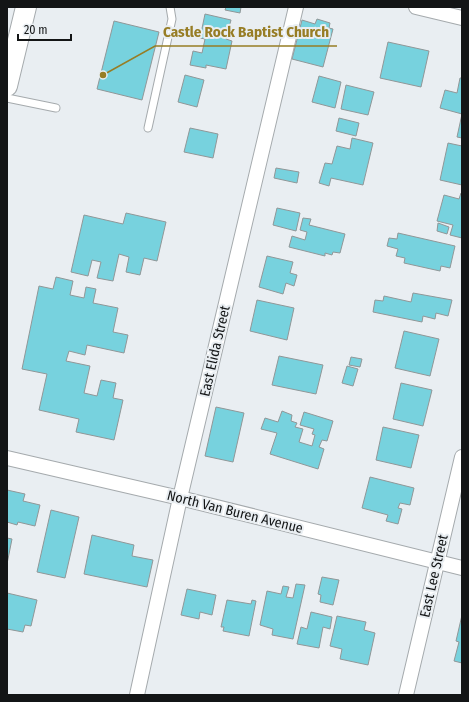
<svg xmlns="http://www.w3.org/2000/svg" width="469" height="702" viewBox="0 0 469 702" font-family="'Fira Sans Condensed',sans-serif">
  <style>
    .building { fill: #77d2de; stroke: #909798 }
    .lines { fill: none; stroke-linecap: round; stroke-linejoin: round }
    .lane-casing { stroke: #a5aaad; stroke-width: 9 }
    .street-casing { stroke: #a5aaad; stroke-width: 16 }
    .secondary-casing { stroke: #a5aaad; stroke-width: 22 }
    .lane { stroke: #fff; stroke-width: 7 }
    .street { stroke: #fff; stroke-width: 14 }
    .secondary { stroke: #fff; stroke-width: 20 }
    .labels { text-anchor: middle; dominant-baseline: central; stroke-width: 4; stroke-linejoin: round; paint-order: stroke }
    .street-label { font-size: 14px; fill: #131516; stroke: #e9eef2 }
    .leader { fill: none; stroke: #977d25; stroke-width: 1.5 }
    .callout-dot { fill: #977d25; stroke: #e9eef2; stroke-width: 1.5 }
    .callout-label { font-size: 15px; text-anchor: middle; font-weight: bold; fill: #977d25; stroke: #e9eef2; stroke-width: 4; stroke-linejoin: round; paint-order: stroke }
  </style>
  <rect width="100%" height="100%" fill="#e9eef2"/>
  <!-- building -->
  <g class="building">
    <path d="M226,7H241L240,13L225,10Z"/>
    <path d="M205,14L231,20L226,39L232,41L226,69L206,65V68L190,65L193,51L202,53L205,39L200,38Z"/>
    <path d="M317,19L330,23L329,28L333,29L323,67L292,59L302,20L315,24Z"/>
    <path d="M114,21L159,32L142,100L97,89Z"/>
    <path d="M388,42L429,51L421,87L380,78Z"/>
    <path d="M185,75L204,80L197,107L178,102Z"/>
    <path d="M319,76L341,82L335,108L312,102Z"/>
    <path d="M460,78H462V114L440,108L445,90L457,93Z"/>
    <path d="M346,85L374,92L368,115L341,109Z"/>
    <path d="M462,114V138L457,137Z"/>
    <path d="M339,118L359,123L356,136L336,131Z"/>
    <path d="M190,128L218,134L213,158L184,152Z"/>
    <path d="M352,138L373,143L363,185L331,178L329,186L319,183L325,163L332,164L337,146L350,149Z"/>
    <path d="M448,143L462,146V185L440,180Z"/>
    <path d="M276,168L299,172L297,183L274,178Z"/>
    <path d="M461,193H462V238L450,235L453,225L437,221L444,195L459,199Z"/>
    <path d="M277,208L300,213L296,231L273,225Z"/>
    <path d="M126,213L166,222L157,261L144,258L140,275L126,272L129,257L119,254L113,281L97,278L101,262L92,260L88,276L71,272L84,215L123,224Z"/>
    <path d="M303,218L311,219L309,225L345,234L340,253L333,252L332,255L325,253V256L289,247L292,236L305,240L307,232L300,230Z"/>
    <path d="M438,223L449,227L447,234L437,231Z"/>
    <path d="M398,233L455,246L450,268L441,266L440,271L404,263L405,258L396,256L398,249L387,246L389,238L397,239Z"/>
    <path d="M267,256L293,262L290,273L297,275L294,286L286,283L283,294L259,287Z"/>
    <path d="M56,277L73,281L70,295L84,298L86,287L96,289L93,303L118,308L113,332L128,335L124,353L87,345L85,355L69,351L66,361L90,366L84,393L97,396L101,380L116,383L113,398L123,400L114,440L76,432L79,419L39,410L47,374L22,369L39,286L53,289Z"/>
    <path d="M413,293L452,300L448,316L436,313L435,319L423,316L422,322L373,312L375,300L383,301L384,296L411,302Z"/>
    <path d="M257,300L294,308L287,340L250,331Z"/>
    <path d="M404,331L439,339L430,376L395,368Z"/>
    <path d="M279,356L323,365L316,394L272,385Z"/>
    <path d="M351,357L362,359L360,367L349,365Z"/>
    <path d="M347,366L358,369L353,386L342,383Z"/>
    <path d="M401,383L432,390L423,426L393,419Z"/>
    <path d="M216,407L244,413L233,462L205,456Z"/>
    <path d="M282,411L292,415L291,421L297,423L295,427L303,429L299,442L312,446L315,435L312,434L314,429L300,425L304,412L333,421L327,441L322,440L319,447L324,449L318,469L270,454L277,433L261,429L265,418L278,422Z"/>
    <path d="M383,427L419,435L411,468L376,460Z"/>
    <path d="M370,477L414,488L410,505L400,503L398,508L402,509L398,524L386,521L388,515L362,508Z"/>
    <path d="M7,490L25,494L23,501L40,505L35,526L18,522L17,525L7,522Z"/>
    <path d="M51,510L79,517L65,578L37,572Z"/>
    <path d="M92,535L134,545L132,556L153,560L147,587L84,574Z"/>
    <path d="M7,538L12,539L7,564Z"/>
    <path d="M322,577L339,580L333,605L320,602L321,595L318,594Z"/>
    <path d="M296,584L305,585L293,639L272,635L273,629L260,625L267,591L281,594L283,586L289,587L286,597L293,598Z"/>
    <path d="M187,589L216,595L212,615L200,612L199,619L181,615Z"/>
    <path d="M7,593L37,600L31,626L25,625L23,632L7,629Z"/>
    <path d="M227,600L251,604L252,600L256,601L249,636L223,631L224,627H221Z"/>
    <path d="M311,612L332,617L330,629L323,627L319,648L297,644L301,627L307,629Z"/>
    <path d="M462,615V663L454,661L459,642L456,641Z"/>
    <path d="M337,616L366,622L364,630L375,633L368,665L340,659L342,649L330,646Z"/>
  </g>
  <g class="lines">
    <defs>
      <g id="lane">
        <path d="M7,98L56,108"/>
        <path d="M148,128L172,19L170,7"/>
      </g>
      <g id="street">
        <path d="M416,7L462,18"/>
        <path d="M7,458L180,498L462,568"/>
        <path d="M137,695L180,498L296,7"/>
        <path d="M406,695L462,457"/>
      </g>
      <path id="secondary" d="M7,86L26,7"/>
    </defs>
    <!-- lane casing -->
    <use href="#lane" class="lane-casing"/>
    <!-- street casing -->
    <use href="#street" class="street-casing"/>
    <!-- secondary casing -->
    <use href="#secondary" class="secondary-casing"/>
    <!-- lane -->
    <use href="#lane" class="lane"/>
    <!-- street -->
    <use href="#street" class="street"/>
    <!-- secondary -->
    <use href="#secondary" class="secondary"/>
  </g>
  <g class="labels">
    <!-- street labels -->
    <g class="street-label">
      <text transform="translate(215 351) rotate(-77)">East Elida Street</text>
      <text transform="translate(235 512) rotate(14)">North Van Buren Avenue</text>
      <text transform="translate(434 576) rotate(-77)">East Lee Street</text>
    </g>
  </g>
  <!-- callouts -->
  <path class="leader" d="M103 75L155 46H337"/>
  <circle class="callout-dot" cx="103" cy="75" r="4"/>
  <g class="callout-label">
    <text x="246" y="37">Castle Rock Baptist Church</text>
  </g>
  <!-- border -->
  <rect width="469" height="702" fill="none" stroke="#131516" stroke-width="16"/>
  <!-- scale -->
  <path d="M18 34v6h53v-6" fill="none" stroke="#131516" stroke-width="2"/>
  <text x="24" y="34" font-size="12" fill="#131516" stroke="#e9eef2" stroke-width="3" paint-order="stroke">20 m</text>
</svg>
